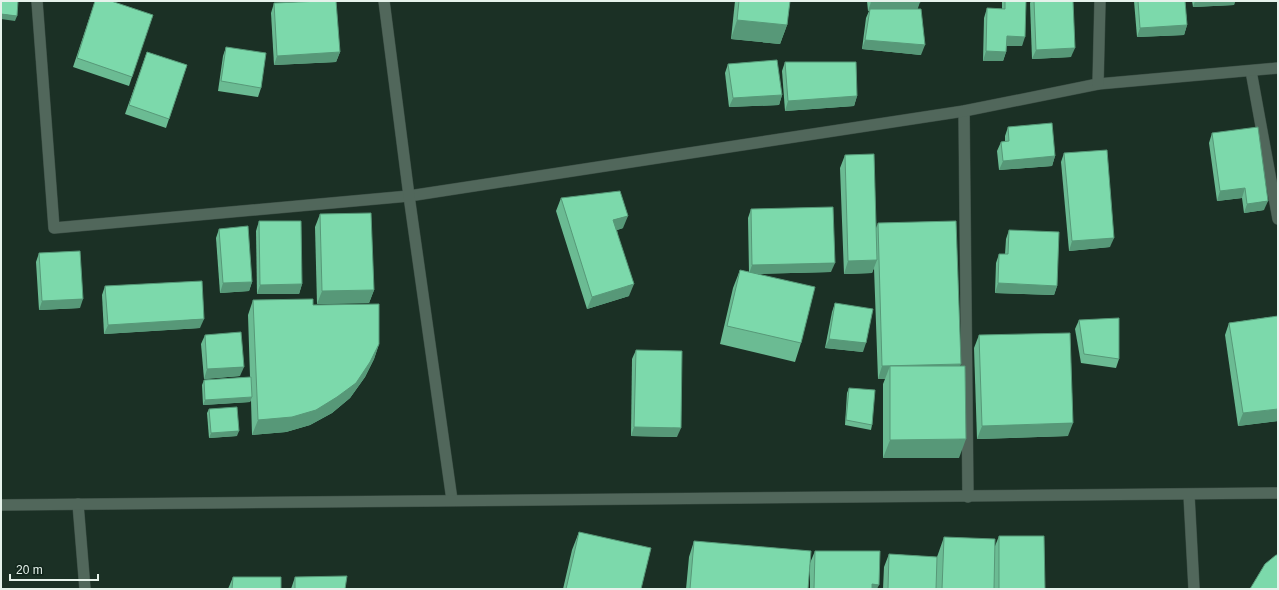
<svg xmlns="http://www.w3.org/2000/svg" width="1279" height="590" viewBox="0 0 1279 590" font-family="Helvetica,sans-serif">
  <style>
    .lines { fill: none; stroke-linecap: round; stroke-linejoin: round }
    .service-casing { stroke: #3a4c43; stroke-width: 12 }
    .minor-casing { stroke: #3a4c43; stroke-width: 12 }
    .tertiary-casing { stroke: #3a4c43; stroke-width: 12 }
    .service { stroke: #51675b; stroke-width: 11 }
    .minor { stroke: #51675b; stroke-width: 11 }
    .tertiary { stroke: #51675b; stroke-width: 11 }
    .wall { fill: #6bbb93 }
    .shaded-wall { fill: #579878 }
    .building { fill: #7cd9ab; stroke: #579878 }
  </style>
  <rect width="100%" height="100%" fill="#1b3025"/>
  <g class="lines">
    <defs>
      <g id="service">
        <path d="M1251,71L1278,219"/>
        <path d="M964,111L968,497"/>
      </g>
      <g id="minor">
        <path d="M37,1L54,228L409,196L964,111L1098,84L1278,68"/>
        <path d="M384,1L409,196L452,500"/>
        <path d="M1098,84L1100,1"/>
        <path d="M1189,495L1194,589"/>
        <path d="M78,504L85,589"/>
      </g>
      <path id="tertiary" d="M1,505L1278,493"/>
    </defs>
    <!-- service casing -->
    <use href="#service" class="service-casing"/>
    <!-- minor casing -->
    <use href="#minor" class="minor-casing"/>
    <!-- tertiary casing -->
    <use href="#tertiary" class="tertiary-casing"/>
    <!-- service -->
    <use href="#service" class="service"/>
    <!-- minor -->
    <use href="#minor" class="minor"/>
    <!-- tertiary -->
    <use href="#tertiary" class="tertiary"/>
  </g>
  <!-- wall -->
  <g class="wall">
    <path d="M95,1L132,77L129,86L73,67Z"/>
    <path d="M735,1H790L787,25L780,44L731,39Z"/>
    <path d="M867,1H920L917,9L921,55L862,49L866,18L869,11H868Z"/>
    <path d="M1002,1H1026L1022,46H1006V52L1003,61H983L984,18L987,8L1002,9Z"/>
    <path d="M1031,1H1073L1071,57L1032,59L1030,3Z"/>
    <path d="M1134,1H1185L1187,25L1184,35L1137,37Z"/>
    <path d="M1192,1H1235L1234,5L1193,7Z"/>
    <path d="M274,3L340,52L336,62L274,65L271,13Z"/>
    <path d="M226,47L261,88L258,97L218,91L223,56Z"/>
    <path d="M147,52L187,65L166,128L125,114Z"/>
    <path d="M785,62L857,96L854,106L785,111L782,71Z"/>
    <path d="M728,64L782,95L779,105L729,107L725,73Z"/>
    <path d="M1008,127L1055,156L1052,166L999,170L997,151L1001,142L1005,141V136Z"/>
    <path d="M1212,133L1264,210L1244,213L1242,198L1217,201L1209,143Z"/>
    <path d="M1064,153L1110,247L1069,251L1061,162Z"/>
    <path d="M845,155L876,228L878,223L960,366L959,458H883V384L885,379H878L874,268L872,273L844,274L840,168Z"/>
    <path d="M561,198L623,228L617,230L629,296L587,309L556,211Z"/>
    <path d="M751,209L831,272L757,274L801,343L795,362L720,344L733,288L740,270L749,272L748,218Z"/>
    <path d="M320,214L374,290L369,303L317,304L315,227Z"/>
    <path d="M259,221L302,284L299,294H257L256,231Z"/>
    <path d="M219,229L252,282L249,291L220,293L216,238Z"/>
    <path d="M1009,230L1057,286L1054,295L995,293L996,263L999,254H1005L1006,239Z"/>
    <path d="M39,253L80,308L39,310L36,262Z"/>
    <path d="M105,286L200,328L104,334L102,295Z"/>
    <path d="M253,300L313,305L379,344L374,359L365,377L350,398L332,413L310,425L286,432L252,435L251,400L250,402L203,405L202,385L204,380L250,377L248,315Z"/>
    <path d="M835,303L863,352L825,348L832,312Z"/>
    <path d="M1278,316V421L1238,426L1225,335L1229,323Z"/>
    <path d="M1079,320L1119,359L1116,368L1081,363L1075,329Z"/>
    <path d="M205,335L240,376L204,379L201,344Z"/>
    <path d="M979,335L1068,436L977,439L974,348Z"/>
    <path d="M636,350L677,437L631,436L632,359Z"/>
    <path d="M849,388L872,425L871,430L845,425L847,393Z"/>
    <path d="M209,409L237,436L209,438L207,413Z"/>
    <path d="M579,532L641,589H563L572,550Z"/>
    <path d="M999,536L1045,589H883L884,567L889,554L937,557L944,537L995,546Z"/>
    <path d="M694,541L808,589H686L689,557Z"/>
    <path d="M815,551L877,589H810V563Z"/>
    <path d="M233,577L281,589H228Z"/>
    <path d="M295,577L345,589H291Z"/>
  </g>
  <!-- shaded-wall -->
  <g class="shaded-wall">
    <path d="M1195,1H1235L1234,5L1193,7Z"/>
    <path d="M871,2H920L917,11L870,9L869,11H868Z"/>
    <path d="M1,14L17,16L15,21L1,19Z"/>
    <path d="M737,20L787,25L780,44L731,39Z"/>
    <path d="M1187,25L1184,35L1137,37L1140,28Z"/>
    <path d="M1007,36L1025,37L1022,46H1003Z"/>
    <path d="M865,40L925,45L921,55L862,49Z"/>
    <path d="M1075,48L1071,57L1032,59L1036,50Z"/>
    <path d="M986,51L1006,52L1003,61H983Z"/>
    <path d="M340,52L336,62L274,65L277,56Z"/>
    <path d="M782,95L779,105L729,107L733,98Z"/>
    <path d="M857,96L854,106L785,111L788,101Z"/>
    <path d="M1055,156L1052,166L999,170L1003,161Z"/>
    <path d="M1245,188L1242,198L1217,201L1220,191Z"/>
    <path d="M1268,201L1264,210L1244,213L1247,204Z"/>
    <path d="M628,216L623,228L609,233L613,220Z"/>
    <path d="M1114,238L1110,247L1069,251L1072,241Z"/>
    <path d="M877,260L872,273L844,274L848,261Z"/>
    <path d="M835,263L831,272L749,274L752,265Z"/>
    <path d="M252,282L249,291L220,293L223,283Z"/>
    <path d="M998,283L1057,286L1054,295L995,293Z"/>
    <path d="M302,284L299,294H257L260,285Z"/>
    <path d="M634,284L629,296L587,309L592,297Z"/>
    <path d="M374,290L369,303L317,304L322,291Z"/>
    <path d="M83,299L80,308L39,310L42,301Z"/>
    <path d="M204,319L200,328L104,334L108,325Z"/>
    <path d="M829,339L866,343L863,352L825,348Z"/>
    <path d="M379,344L374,359L365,377L350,398L332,413L310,425L286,432L252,435L258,420Z"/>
    <path d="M961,364L956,377L890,366Z"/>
    <path d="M882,366H890L885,379H878Z"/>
    <path d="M244,367L240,376L204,379L207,369Z"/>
    <path d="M252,397L250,402L203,405L205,400Z"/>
    <path d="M1278,409V421L1238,426L1243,413Z"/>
    <path d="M1073,423L1068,436L977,439L982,426Z"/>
    <path d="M634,427L681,428L677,437L631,436Z"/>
    <path d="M239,431L237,436L209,438L211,433Z"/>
    <path d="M966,439L959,458H883L890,440Z"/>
    <path d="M872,584L879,585L877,589H870Z"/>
  </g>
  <!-- building -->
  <g class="building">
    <path d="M1,1H18L17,16L1,14Z"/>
    <path d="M95,1H111L153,15L132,77L77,58Z"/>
    <path d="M322,1H336L340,52L277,56L274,3Z"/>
    <path d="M739,1H790L787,25L737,20Z"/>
    <rect x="871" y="1" width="49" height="1"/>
    <path d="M1005,1H1026L1025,37L1007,36L1006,52L986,51L987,8L1005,9Z"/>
    <path d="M1034,1H1073L1075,48L1036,50Z"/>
    <path d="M1138,1H1185L1187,25L1140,28Z"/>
    <path d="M870,9H921L925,45L865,40Z"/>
    <path d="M226,47L266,53L261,88L221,81Z"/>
    <path d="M147,52L187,65L169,119L129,105Z"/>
    <path d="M777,60L782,95L733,98L728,64Z"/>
    <path d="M785,62H856L857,96L788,101Z"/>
    <path d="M1052,123L1055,156L1003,161L1001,142L1009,141L1008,127Z"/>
    <path d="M1258,127L1268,201L1247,204L1245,188L1220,191L1212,133Z"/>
    <path d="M1107,150L1114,238L1072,241L1064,153Z"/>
    <path d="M874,154L877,260L848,261L845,155Z"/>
    <path d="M620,191L628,216L613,220L634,284L592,297L561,198Z"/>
    <path d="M833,207L835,263L752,265L751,209Z"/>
    <path d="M371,213L374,290L322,291L320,214Z"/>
    <path d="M259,221H301L302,284L260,285Z"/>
    <path d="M956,221L961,364L882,366L878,223Z"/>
    <path d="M248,226L252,282L223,283L219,229Z"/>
    <path d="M1009,230L1059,232L1057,286L998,283L999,254H1008Z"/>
    <path d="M80,251L83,299L42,301L39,253Z"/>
    <path d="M740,270L815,287L801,343L727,326Z"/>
    <path d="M202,281L204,319L108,325L105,286Z"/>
    <path d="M313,299V305L379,304V344L370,362L356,383L337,397L316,410L292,417L258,420L253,300Z"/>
    <path d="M835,303L873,309L866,343L829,339Z"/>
    <path d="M1278,316V409L1243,413L1229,323Z"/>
    <path d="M1119,318V359L1084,354L1079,320Z"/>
    <path d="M241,332L244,367L207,369L205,335Z"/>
    <path d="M1070,333L1073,423L982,426L979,335Z"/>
    <path d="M636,350L682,351L681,428L634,427Z"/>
    <path d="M890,366H965L966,439L890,440Z"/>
    <path d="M251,377L252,397L205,400L204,380Z"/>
    <path d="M849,388L875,390L872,425L846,420Z"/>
    <path d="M237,407L239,431L211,433L209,409Z"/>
    <path d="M579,532L651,548L641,589H566Z"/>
    <path d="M999,536H1044L1045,589H999Z"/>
    <path d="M944,537L995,539L994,589H942Z"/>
    <path d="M694,541L811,551L808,589H690Z"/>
    <path d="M815,551H880L879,585L872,584V589H814Z"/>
    <path d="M889,554L937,557L936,589H888Z"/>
    <path d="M1276,555H1278V589H1250L1265,564Z"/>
    <path d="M347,576L345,589H295V577Z"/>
    <path d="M233,577H281V589H232Z"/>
  </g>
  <!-- border -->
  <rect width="1279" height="590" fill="none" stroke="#e6f2eb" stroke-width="4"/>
  <!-- scale -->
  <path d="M10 574v6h88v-6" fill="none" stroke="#e6f2eb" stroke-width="2"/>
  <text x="16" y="574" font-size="12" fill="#e6f2eb" stroke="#12261c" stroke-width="3" paint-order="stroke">20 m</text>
</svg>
